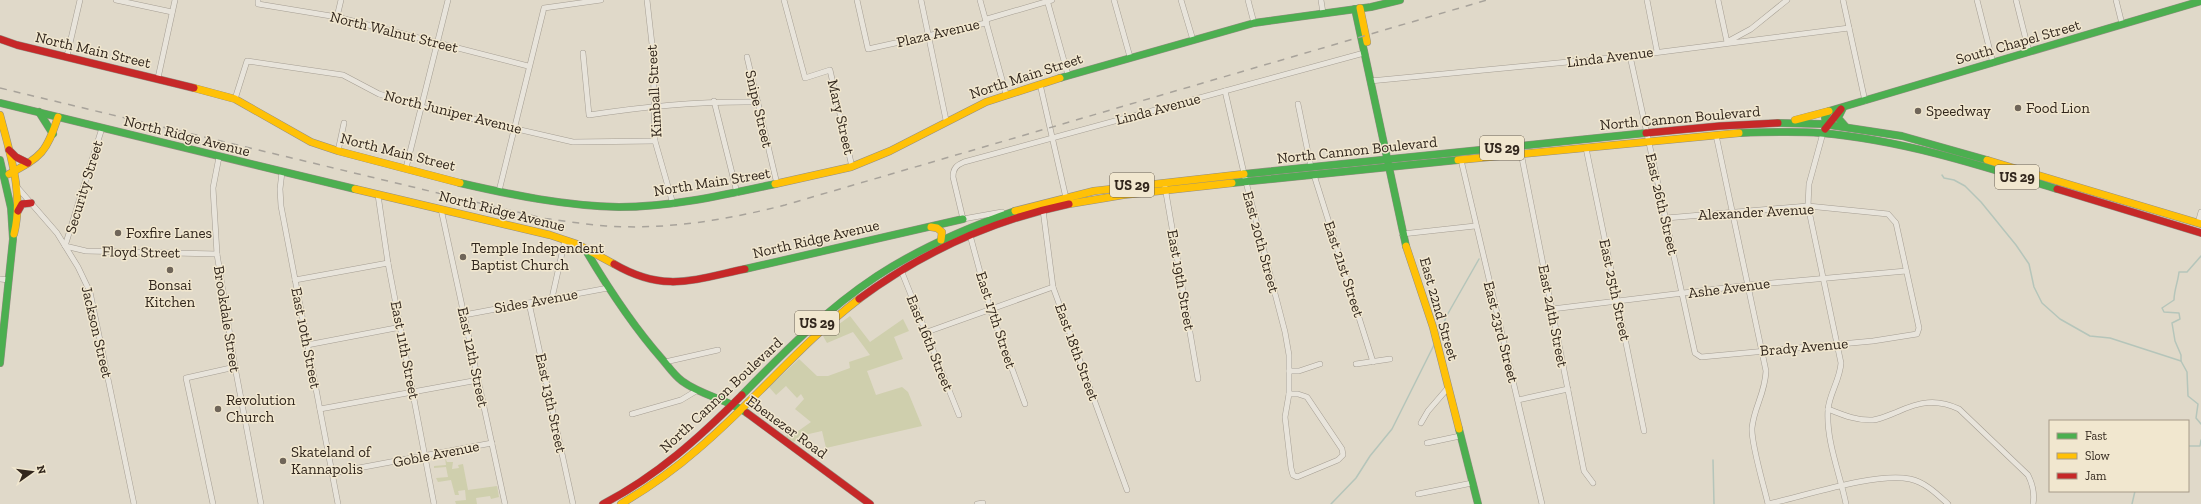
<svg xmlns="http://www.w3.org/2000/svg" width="2201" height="504" viewBox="0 0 2201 504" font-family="'Zilla Slab',serif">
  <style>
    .green { fill: #cfcfad }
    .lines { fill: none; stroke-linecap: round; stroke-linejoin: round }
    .stream { stroke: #b5c5ba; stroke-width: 1.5 }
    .street-casing { stroke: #a59e93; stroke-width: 6 }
    .fast-casing { stroke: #948e83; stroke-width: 8 }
    .slow-casing { stroke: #948e83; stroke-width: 8 }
    .jam-casing { stroke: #948e83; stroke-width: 8 }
    .street { stroke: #e8e4db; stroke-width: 5 }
    .fast { stroke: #4caf50; stroke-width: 7 }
    .slow { stroke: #ffc107; stroke-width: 7 }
    .jam { stroke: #c62828; stroke-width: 7 }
    .rail { stroke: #a8a39b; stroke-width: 1.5; stroke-dasharray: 7 7; stroke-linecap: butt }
    .poi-dot { fill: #6f6559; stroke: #f1e7cf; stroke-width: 1.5 }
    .labels { text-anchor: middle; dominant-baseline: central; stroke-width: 3; stroke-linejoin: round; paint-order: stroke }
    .shield { fill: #f1e7cf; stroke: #6b6152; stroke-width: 1 }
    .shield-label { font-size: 14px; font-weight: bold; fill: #32271d }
    .street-label { font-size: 15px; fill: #32271d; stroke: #f1e7cf }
    .poi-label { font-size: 15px; fill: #32271d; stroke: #f1e7cf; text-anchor: start }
  </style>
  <rect width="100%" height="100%" fill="#e0d9c9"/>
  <!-- green -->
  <g class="green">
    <path d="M850,316L870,342L903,319L909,331L894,337L903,359L867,371L876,395L902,387L908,392L922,426L826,448L822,431L800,436L794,442L786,437L789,431L794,434L811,422L795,409L804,399L801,394L797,398L786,386L776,395L769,387L799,359L817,376H828L850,368L849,362L870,355L853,332L827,343L823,336Z"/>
    <path d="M445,458L447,462H453L452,469L459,468L458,465L463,464L468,490L497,486L499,497L491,499L490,496L476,498L477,504H456L455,501L466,500L465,490L458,491L459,495H455L451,480L438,482L436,478L448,477L446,467L434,468V466L446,465Z"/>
  </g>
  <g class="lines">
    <!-- stream -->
    <g class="stream">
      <path d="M1942,175L1944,178L1954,180L1965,186L1981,202L2016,245L2029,264L2034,287L2042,303L2060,319L2090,336L2110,338L2181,361"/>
      <path d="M2201,256L2187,272H2179C2178,282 2174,290 2174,300L2162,308L2164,312L2179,313L2180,319L2172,323L2175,341L2181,355V361L2187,372L2188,396L2198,404L2196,418L2201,424"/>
      <path d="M1440,334L1446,317L1479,259"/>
      <path d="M2188,446H2200L2201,440"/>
      <path d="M1713,460L1714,504"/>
      <path d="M1331,504L1356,478L1370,456L1392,429L1434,345"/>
      <path d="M2132,504L2135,491"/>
    </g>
    <defs>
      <g id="street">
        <path d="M116,0L172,12"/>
        <path d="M258,0V4L337,17L528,66"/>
        <path d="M647,0L653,53L655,141L673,204"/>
        <path d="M784,0L805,78L830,70L852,167"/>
        <path d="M857,0L868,49L986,23L987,19L1052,0"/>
        <path d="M921,0L946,120"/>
        <path d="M980,0L1006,94"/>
        <path d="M1047,0L1068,75"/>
        <path d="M1114,0L1130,57"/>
        <path d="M1181,0L1193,40"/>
        <path d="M1248,0L1254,23"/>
        <path d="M1321,0L1323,13"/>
        <path d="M1647,0L1657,51"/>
        <path d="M1718,0L1727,42L1751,29L1787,0"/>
        <path d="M1843,0L1865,101"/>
        <path d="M1977,0L1993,63"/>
        <path d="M2016,0L2029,52"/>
        <path d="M2116,0L2122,24"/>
        <path d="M337,17L341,0"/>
        <path d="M583,53L589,115C646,106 700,101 758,102"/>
        <path d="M67,56L80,0"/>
        <path d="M1630,56L1695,353L1701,357L1873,341L1917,334L1919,328L1896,223L1888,214L1808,206L1666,218"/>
        <path d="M747,57L777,184"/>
        <path d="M158,78L175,0"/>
        <path d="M1370,81L1630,56L1849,28"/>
        <path d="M1040,84L1066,198"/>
        <path d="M1225,91L1246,182L1285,332L1289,355V394"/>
        <path d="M235,99L247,61L343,75L379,94L421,107L573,142L655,141"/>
        <path d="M714,101L737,193"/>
        <path d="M1298,104L1311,167"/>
        <path d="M102,128L65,246L86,251L217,254"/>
        <path d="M1823,133L1809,184L1808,206L1841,363C1840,380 1829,394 1828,410C1826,441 1840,474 1846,504"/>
        <path d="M1716,135L1766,371C1765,394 1754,407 1752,428C1751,444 1764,486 1768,504C1805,496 1875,472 1910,479C1925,482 1937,494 1948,504"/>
        <path d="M1586,148L1644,431"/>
        <path d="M338,151L344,123"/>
        <path d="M1521,153L1584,471L1593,483"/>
        <path d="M219,157L213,188L217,254L235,367L261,504"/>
        <path d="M1461,160L1542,504"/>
        <path d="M406,168L448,0"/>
        <path d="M282,172L280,189L281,206L338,504"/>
        <path d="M1314,175L1373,362"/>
        <path d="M17,187L57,233L78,267L90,292L134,504"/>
        <path d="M1165,187L1198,379"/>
        <path d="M499,191L544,8L601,0"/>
        <path d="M378,195L388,263L434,504"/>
        <path d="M441,209L505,504"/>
        <path d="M1043,210L1053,287L1127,490"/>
        <path d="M1002,212L963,219L953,177C953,168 957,165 964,162L1364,53"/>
        <path d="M2198,223L2201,212"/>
        <path d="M1402,234L1475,226"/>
        <path d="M970,235L990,309L1025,404"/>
        <path d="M901,270L959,415"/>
        <path d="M0,279L9,280"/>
        <path d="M295,280L388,263"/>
        <path d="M552,298L565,240"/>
        <path d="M529,303L573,504"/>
        <path d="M1552,309L1749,285L1906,271"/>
        <path d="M464,315L608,288"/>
        <path d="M927,332L1053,287"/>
        <path d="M307,345L401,327"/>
        <path d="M665,362L718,350"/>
        <path d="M1356,364L1390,359"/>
        <path d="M1289,371H1299L1320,364"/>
        <path d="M1289,394H1298L1307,397L1342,449L1343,455L1338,460L1297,477L1293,475L1291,468L1285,417Z"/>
        <path d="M1518,400L1568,389"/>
        <path d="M320,409L478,380"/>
        <path d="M1828,409C1843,415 1857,421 1873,420C1881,419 1889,415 1897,412C1919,402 1936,398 1959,409L2028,475C2033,485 2035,493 2033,504"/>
        <path d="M632,414L681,400L696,391"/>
        <path d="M1421,423L1428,411L1447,389"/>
        <path d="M1427,443L1460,436"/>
        <path d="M332,473L492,443"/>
        <path d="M1418,494L1472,483"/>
        <path d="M213,504L186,378L235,367"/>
        <path d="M977,504L983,503"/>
      </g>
      <g id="fast">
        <path d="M1355,9L1406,246"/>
        <path d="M1060,78L1254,23L1371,7L1400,0"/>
        <path d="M0,103L355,189"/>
        <path d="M1843,108L1838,118L1845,126"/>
        <path d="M39,112L53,134"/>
        <path d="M1778,123L1823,124L1902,136L1987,160"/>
        <path d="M1826,125L1825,118L1829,111L2201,1"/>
        <path d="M1739,133C1767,132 1794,131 1821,133C1902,140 1980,165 2057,189"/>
        <path d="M0,160L11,208L13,239L0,363"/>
        <path d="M1244,174L1646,133"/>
        <path d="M460,183C512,195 566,206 619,207C671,207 724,195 775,184"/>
        <path d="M1232,183L1458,160"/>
        <path d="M585,249C608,288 632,325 662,359C668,366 674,375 682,381C702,396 727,399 747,413"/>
        <path d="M745,269L963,219"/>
        <path d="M742,395C784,352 827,309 877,276C920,248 966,228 1015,211"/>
        <path d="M1459,429L1478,504"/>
      </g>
      <g id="slow">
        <path d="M1360,8L1367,42"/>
        <path d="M194,88L235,99L311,142L338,151L460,183"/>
        <path d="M0,115C10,154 24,194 14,234"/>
        <path d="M1795,120L1829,111"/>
        <path d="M1458,160L1739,133"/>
        <path d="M1987,160L2201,224"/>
        <path d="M9,174C42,156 46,153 58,117"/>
        <path d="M775,184L851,167L890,151L986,102L1060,78"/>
        <path d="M355,189L550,235L577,244L614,264"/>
        <path d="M1069,204L1123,195L1232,183"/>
        <path d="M1015,211L1094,191L1244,174"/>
        <path d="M931,227L937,228L942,232L941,240"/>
        <path d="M1406,246L1433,327L1459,429"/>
        <path d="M621,504C648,488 674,470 698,449C754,402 800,344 859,299"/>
      </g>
      <g id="jam">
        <path d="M0,39L17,45L194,88"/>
        <path d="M1825,129L1841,109"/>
        <path d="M1646,133L1720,126L1778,123"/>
        <path d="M9,150L16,157L28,163"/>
        <path d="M2057,189L2201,233"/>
        <path d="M18,211L22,204L31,203"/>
        <path d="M614,264C664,293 693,280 745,269"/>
        <path d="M859,299C921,253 993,220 1069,204"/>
        <path d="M747,413L870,504"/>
        <path d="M603,504C657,476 700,437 742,395"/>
      </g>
    </defs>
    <!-- street casing -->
    <use href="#street" class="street-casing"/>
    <!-- fast casing -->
    <use href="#fast" class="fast-casing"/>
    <!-- slow casing -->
    <use href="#slow" class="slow-casing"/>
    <!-- jam casing -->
    <use href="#jam" class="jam-casing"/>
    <!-- street -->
    <use href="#street" class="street"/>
    <!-- fast -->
    <use href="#fast" class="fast"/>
    <!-- slow -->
    <use href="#slow" class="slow"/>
    <!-- jam -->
    <use href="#jam" class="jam"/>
    <!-- rail -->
    <path class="rail" d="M0,88L542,218C563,221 584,224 606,226C666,230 727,220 785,205L1487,0"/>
  </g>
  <!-- markers -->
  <g class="poi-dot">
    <circle cx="2018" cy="108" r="4"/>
    <circle cx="1918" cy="111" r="4"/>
    <circle cx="118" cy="233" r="4"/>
    <circle cx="463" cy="257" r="4"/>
    <circle cx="170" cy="270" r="4"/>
    <circle cx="218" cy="409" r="4"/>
    <circle cx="283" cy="461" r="4"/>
  </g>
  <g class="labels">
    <!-- shield labels -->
    <g class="shield">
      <rect x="1480" y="136" width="44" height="24" rx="3"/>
      <rect x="1995" y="165" width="44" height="24" rx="3"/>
      <rect x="1110" y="173" width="44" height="24" rx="3"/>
      <rect x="795" y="311" width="44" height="24" rx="3"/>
    </g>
    <g class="shield-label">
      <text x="1502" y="148">US 29</text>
      <text x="2017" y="177">US 29</text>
      <text x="1132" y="185">US 29</text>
      <text x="817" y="323">US 29</text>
    </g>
    <!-- street labels -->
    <g class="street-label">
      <text transform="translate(394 32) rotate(14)">North Walnut Street</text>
      <text transform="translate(938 33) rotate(-13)">Plaza Avenue</text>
      <text transform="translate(2018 42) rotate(-16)">South Chapel Street</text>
      <text transform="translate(93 50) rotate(13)">North Main Street</text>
      <text transform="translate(1610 57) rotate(-7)">Linda Avenue</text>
      <text transform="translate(1026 76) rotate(-18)">North Main Street</text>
      <text transform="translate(654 91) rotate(-93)">Kimball Street</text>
      <text transform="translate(759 109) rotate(77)">Snipe Street</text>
      <text transform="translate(1158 109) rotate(-15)">Linda Avenue</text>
      <text transform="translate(453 112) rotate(14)">North Juniper Avenue</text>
      <text transform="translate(841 117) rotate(77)">Mary Street</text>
      <text transform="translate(1680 118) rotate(-5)">North Cannon Boulevard</text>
      <text transform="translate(187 136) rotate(14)">North Ridge Avenue</text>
      <text transform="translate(1357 150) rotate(-6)">North Cannon Boulevard</text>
      <text transform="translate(398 152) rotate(14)">North Main Street</text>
      <text transform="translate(712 182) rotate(-9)">North Main Street</text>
      <text transform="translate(84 187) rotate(-73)">Security Street</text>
      <text transform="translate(1662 204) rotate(77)">East 26th Street</text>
      <text transform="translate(502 211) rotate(14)">North Ridge Avenue</text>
      <text transform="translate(1756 212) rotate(-3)">Alexander Avenue</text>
      <text transform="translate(816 239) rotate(-13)">North Ridge Avenue</text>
      <text transform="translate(1261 242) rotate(75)">East 20th Street</text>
      <text transform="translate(141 252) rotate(1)">Floyd Street</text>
      <text transform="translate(1344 269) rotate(72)">East 21st Street</text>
      <text transform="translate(1181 280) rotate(80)">East 19th Street</text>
      <text transform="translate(1729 288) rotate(-7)">Ashe Avenue</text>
      <text transform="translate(1615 290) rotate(78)">East 25th Street</text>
      <text transform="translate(536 301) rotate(-10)">Sides Avenue</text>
      <text transform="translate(1439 309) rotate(74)">East 22nd Street</text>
      <text transform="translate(1553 316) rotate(79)">East 24th Street</text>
      <text transform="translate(227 319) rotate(81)">Brookdale Street</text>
      <text transform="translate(996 320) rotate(72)">East 17th Street</text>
      <text transform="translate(97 332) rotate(77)">Jackson Street</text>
      <text transform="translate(1501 332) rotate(76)">East 23rd Street</text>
      <text transform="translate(306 338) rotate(79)">East 10th Street</text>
      <text transform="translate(930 343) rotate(68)">East 16th Street</text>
      <text transform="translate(1804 347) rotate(-5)">Brady Avenue</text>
      <text transform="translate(405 350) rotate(79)">East 11th Street</text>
      <text transform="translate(1077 352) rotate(70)">East 18th Street</text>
      <text transform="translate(473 357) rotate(78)">East 12th Street</text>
      <text transform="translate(721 395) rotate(-43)">North Cannon Boulevard</text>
      <text transform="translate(551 403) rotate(78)">East 13th Street</text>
      <text transform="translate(787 427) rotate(36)">Ebenezer Road</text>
      <text transform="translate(436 454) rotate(-11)">Goble Avenue</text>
    </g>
    <!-- poi labels -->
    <g class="poi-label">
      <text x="2026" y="108">Food Lion</text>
      <text x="1926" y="111">Speedway</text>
      <text x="126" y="233">Foxfire Lanes</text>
      <text x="471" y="248">Temple Independent<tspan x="471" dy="17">Baptist Church</tspan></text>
      <text x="170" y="285" text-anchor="middle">Bonsai<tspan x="170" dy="17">Kitchen</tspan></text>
      <text x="226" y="400">Revolution<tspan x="226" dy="17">Church</tspan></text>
      <text x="291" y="452">Skateland of<tspan x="291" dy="17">Kannapolis</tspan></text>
    </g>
  </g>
  <!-- legend -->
  <rect x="2049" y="420" width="140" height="72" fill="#f1e7cf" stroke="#a59a88"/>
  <rect x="2057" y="433" width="20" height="6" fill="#4caf50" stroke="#a59a88"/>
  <text x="2085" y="440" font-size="12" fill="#32271d">Fast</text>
  <rect x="2057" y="453" width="20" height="6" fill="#ffc107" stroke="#a59a88"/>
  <text x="2085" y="460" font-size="12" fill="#32271d">Slow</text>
  <rect x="2057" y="473" width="20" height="6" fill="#c62828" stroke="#a59a88"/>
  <text x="2085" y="480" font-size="12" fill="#32271d">Jam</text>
  <!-- north arrow -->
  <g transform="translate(32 472) rotate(76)" stroke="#f1e7cf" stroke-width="3" paint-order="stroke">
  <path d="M0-3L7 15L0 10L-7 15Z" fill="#32271d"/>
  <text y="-6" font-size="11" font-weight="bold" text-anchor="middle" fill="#32271d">N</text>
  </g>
</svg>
